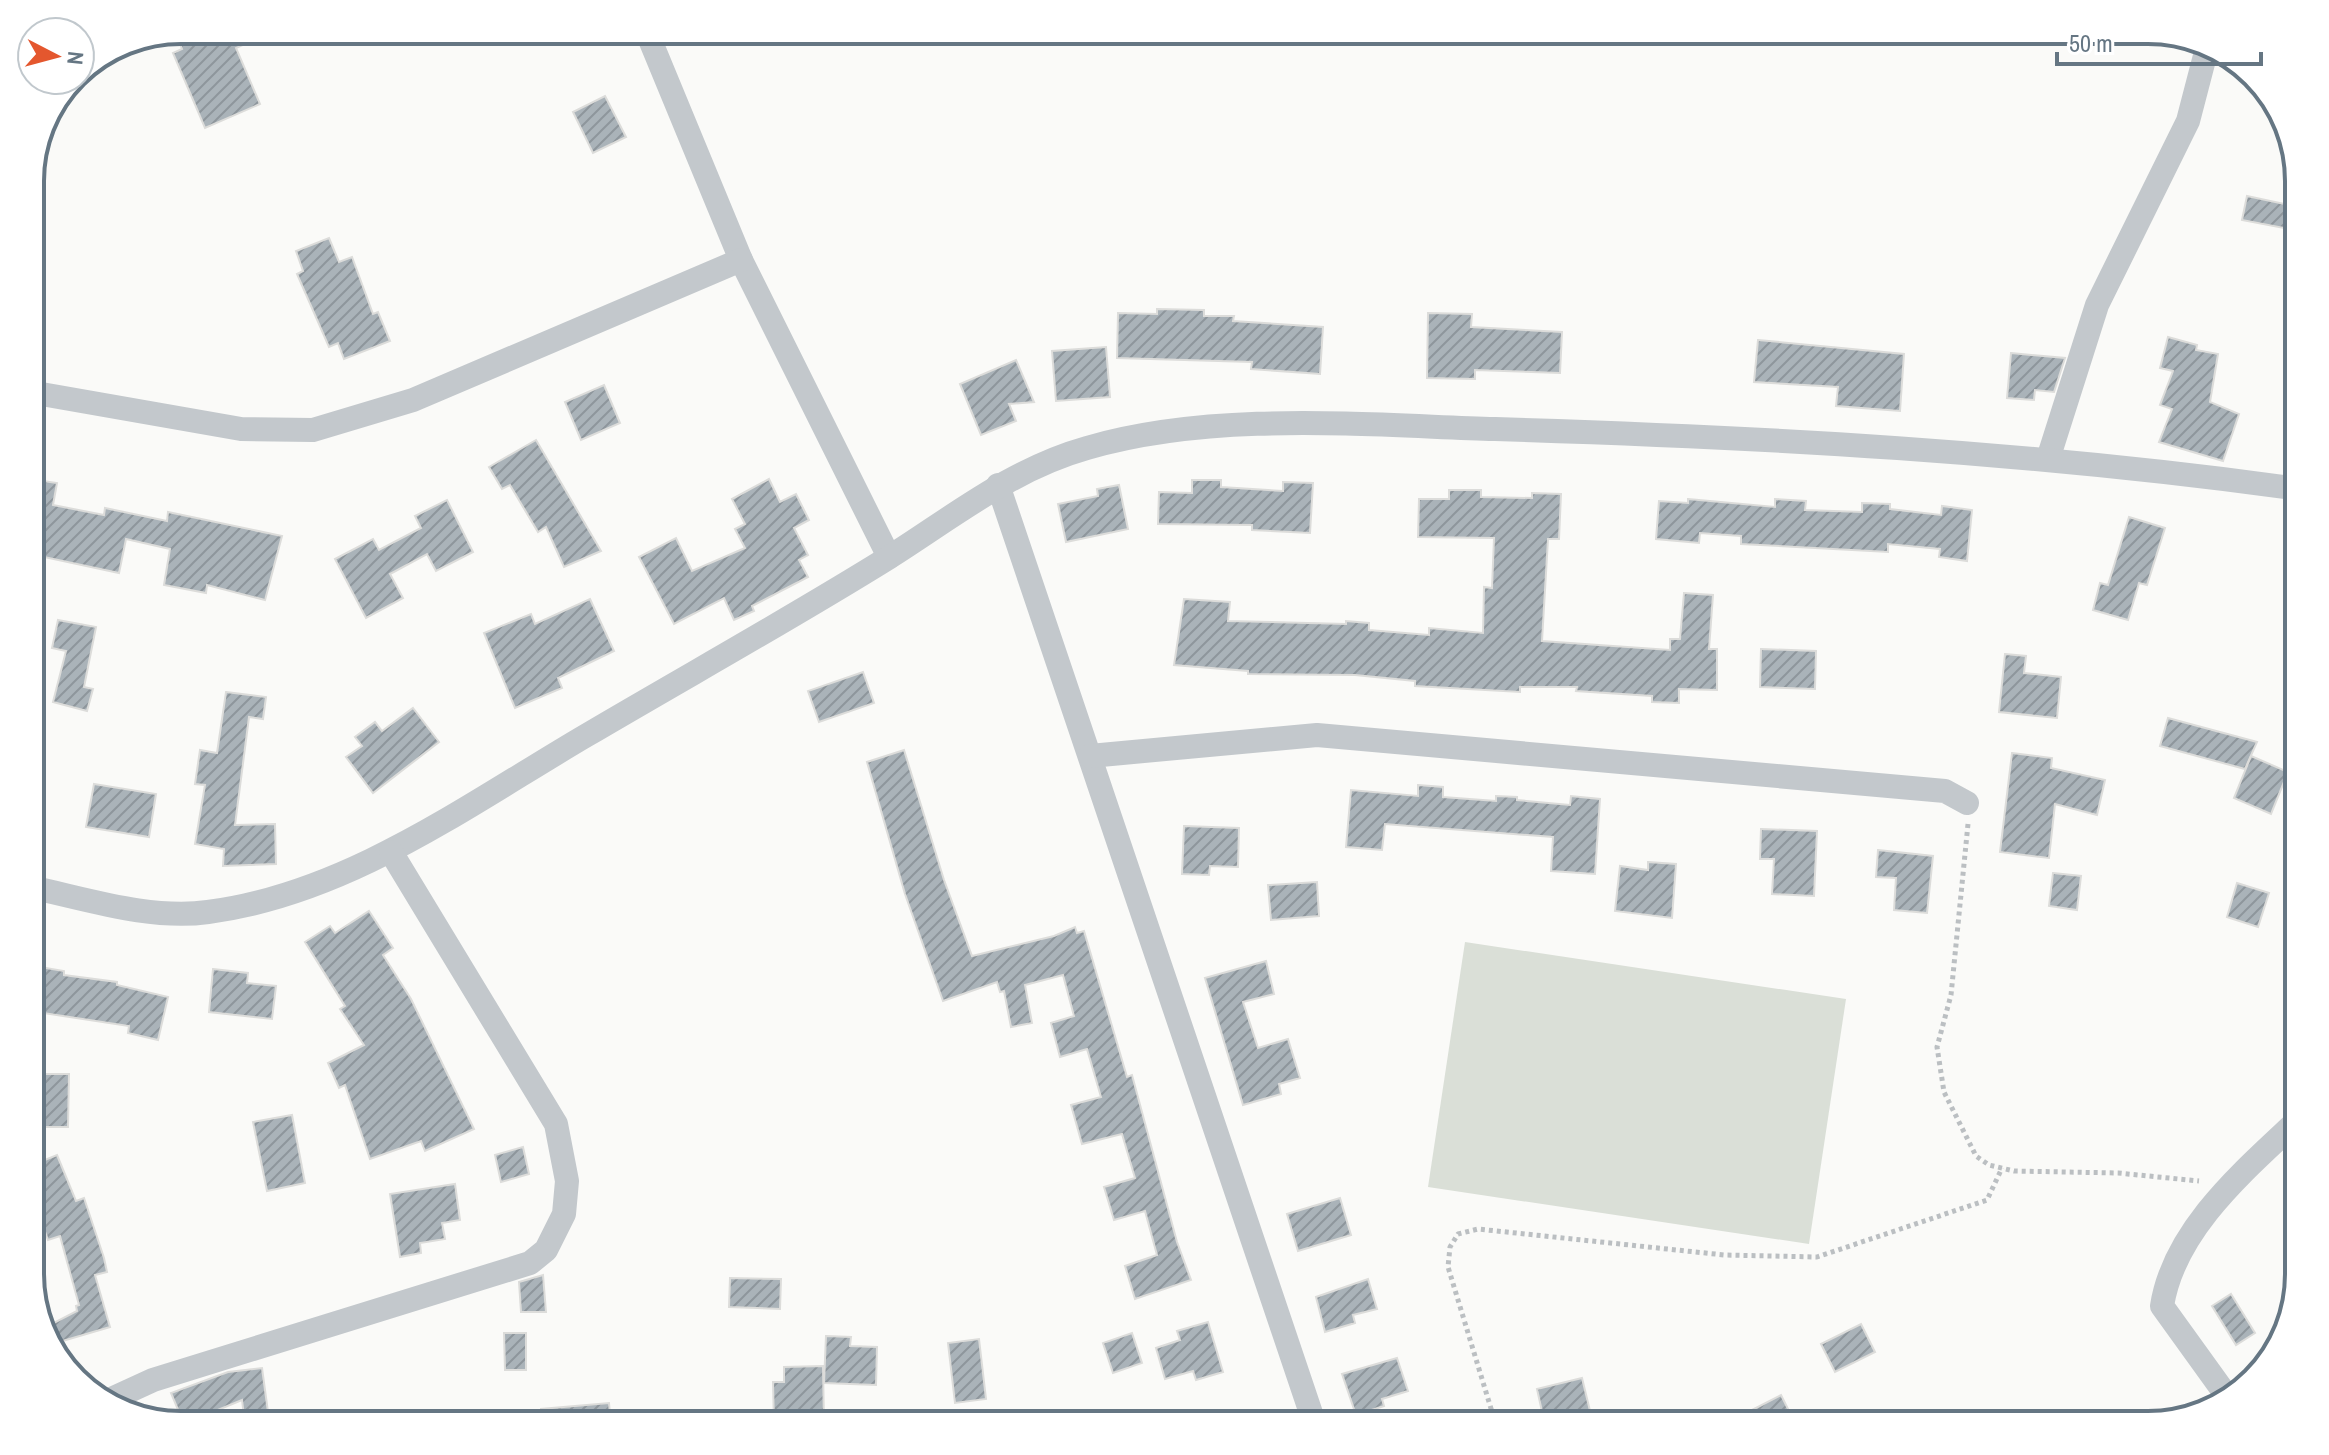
<svg xmlns="http://www.w3.org/2000/svg" width="2329" height="1455" viewBox="0 0 2329 1455" font-family="'Archivo Narrow',sans-serif">
  <style>
    .park { fill: #dadfd7 }
    .building { fill: url(#building-hatch); stroke: #dcdcda; stroke-width: 2 }
    .lines { fill: none; stroke-linecap: round; stroke-linejoin: round }
    .path { stroke: #bbbfc2; stroke-width: 5; stroke-dasharray: 4 4; stroke-linecap: butt }
    .minor { stroke: #c3c8cc; stroke-width: 24 }
    .rim { fill: none; stroke: #657683; stroke-width: 4 }
  </style>
  <defs>
    <pattern id="building-hatch" width="6" height="6" patternUnits="userSpaceOnUse" patternTransform="scale(2)"><rect width="6" height="6" fill="#aab3b9"/><path d="M-1 1l2-2M0 6l6-6M5 7l2-2" fill="none" stroke="#8e969c"/></pattern>
  </defs>
  <rect width="100%" height="100%" fill="#fafaf8"/>
  <!-- park -->
  <path class="park" d="M1465,942L1846,999L1809,1244L1428,1187Z"/>
  <!-- building -->
  <g class="building">
    <path d="M181,30H276L236,48L260,104L205,128L173,53L182,49L175,31Z"/>
    <path d="M605,96L626,137L593,153L573,112Z"/>
    <path d="M2247,196L2294,206L2289,229L2242,220Z"/>
    <path d="M329,238L339,262L352,257L373,314L378,312L390,341L344,359L338,343L329,347L297,274L303,271L296,251Z"/>
    <path d="M1157,309L1204,310V316H1234L1233,321L1323,327L1320,374L1251,369L1252,362L1117,358L1118,313L1157,314Z"/>
    <path d="M1428,313L1472,314L1471,327L1562,332L1560,373L1475,370V379L1427,378Z"/>
    <path d="M2168,337L2197,345L2196,350L2218,354L2210,402L2239,414L2223,461L2159,442L2172,409L2160,405L2173,371L2160,368Z"/>
    <path d="M1758,340L1904,354L1900,411L1836,406L1838,387L1754,382Z"/>
    <path d="M1106,347L1110,397L1056,401L1052,351Z"/>
    <path d="M2011,353L2065,358L2054,392L2035,390L2034,400L2007,398Z"/>
    <path d="M1016,360L1034,402L1009,404L1016,421L981,435L960,384Z"/>
    <path d="M604,385L620,423L581,440L565,402Z"/>
    <path d="M536,440L601,551L564,567L546,527L538,532L510,485L502,489L489,467Z"/>
    <path d="M30,479L57,483L53,505L104,515L105,508L167,521L168,512L282,536L265,600L207,585L206,593L164,585L170,549L126,539L119,573L30,554Z"/>
    <path d="M769,479L780,502L796,494L809,520L794,528L808,555L799,560L808,577L752,606L754,611L734,620L724,598L674,624L639,557L676,538L692,571L745,548L735,529L745,524L732,499Z"/>
    <path d="M1192,480H1221V487L1283,491V482L1313,483L1310,533L1252,530V525L1158,524L1159,492L1192,493Z"/>
    <path d="M1119,485L1128,529L1066,542L1058,504L1098,496L1097,489Z"/>
    <path d="M1449,490H1481V497L1532,498V493L1561,494L1559,539H1548L1542,641L1670,650V639H1680L1684,593L1713,595L1709,649H1717V690L1679,689V703L1652,702V696L1576,691L1577,687H1520V692L1415,686V681L1355,675L1248,674V671L1174,665L1184,599L1230,602L1228,621L1346,624V621L1369,623V630L1429,635V628L1483,633L1484,587L1492,588L1494,538L1418,537L1419,499H1449Z"/>
    <path d="M1688,499L1775,507V499L1806,501L1805,510L1862,512V503L1890,504V509L1941,515L1942,506L1972,510L1967,561L1939,557L1940,549L1888,544V552L1741,544V536L1700,533L1699,543L1656,539L1659,501L1688,503Z"/>
    <path d="M447,500L473,552L436,571L427,554L390,574L403,598L366,618L335,559L373,539L379,550L421,528L415,516Z"/>
    <path d="M2129,517L2165,528L2147,585L2139,583L2128,620L2093,610L2100,583L2108,585Z"/>
    <path d="M590,599L614,651L558,678L562,688L515,708L484,633L531,614L535,624Z"/>
    <path d="M58,620L96,627L84,687L93,689L87,711L53,702L66,651L52,648Z"/>
    <path d="M1761,649L1816,651L1815,689L1760,687Z"/>
    <path d="M2005,654L2026,656L2024,673L2061,677L2057,718L1999,712Z"/>
    <path d="M863,672L874,703L819,722L808,691Z"/>
    <path d="M226,692L266,697L263,719L249,717L235,825L275,824L276,864L223,866L224,849L195,844L205,785L195,784L200,750L217,753Z"/>
    <path d="M413,708L439,742L373,793L346,757L362,746L355,737L375,722L382,731Z"/>
    <path d="M2168,718L2257,742L2245,769L2160,746Z"/>
    <path d="M904,750L944,880L972,956L1054,936L1075,927L1077,933L1084,931L1127,1077L1132,1075L1177,1242L1191,1280L1135,1299L1125,1266L1157,1255L1145,1211L1114,1220L1104,1187L1135,1178L1122,1134L1082,1144L1071,1105L1101,1097L1087,1049L1060,1057L1051,1023L1074,1016L1063,975L1025,985L1032,1023L1011,1027L1004,991L1000,992L997,982L943,1001L905,894L867,762Z"/>
    <path d="M2012,753L2052,758L2051,768L2105,780L2097,815L2055,804L2049,858L2000,852Z"/>
    <path d="M2251,756L2288,772L2271,814L2234,798Z"/>
    <path d="M94,784L156,794L149,837L86,827Z"/>
    <path d="M1418,785L1443,787V797L1496,801V796L1517,797V800L1570,805L1571,796L1600,799L1595,874L1551,871L1553,837L1385,824L1382,850L1346,847L1351,790L1418,796Z"/>
    <path d="M1184,826L1239,828L1238,867L1210,866L1209,875L1182,874Z"/>
    <path d="M1761,829L1817,831L1814,896L1772,894L1774,859H1760Z"/>
    <path d="M1878,850L1933,856L1927,913L1894,910L1896,878L1876,877Z"/>
    <path d="M1648,862L1676,864L1672,918L1615,911L1620,866L1648,870Z"/>
    <path d="M2053,873L2081,876L2077,910L2049,906Z"/>
    <path d="M1317,882L1319,916L1271,920L1268,885Z"/>
    <path d="M2237,883L2269,893L2258,927L2227,917Z"/>
    <path d="M369,911L393,948L383,955L411,999L474,1129L425,1151L421,1141L370,1159L345,1085L339,1088L328,1063L364,1045L340,1009L345,1006L305,942L330,926L335,933Z"/>
    <path d="M1266,961L1274,994L1243,1002L1258,1048L1288,1039L1300,1078L1279,1084L1281,1094L1243,1105L1205,978Z"/>
    <path d="M34,966L64,971V975L117,982V985L168,997L158,1040L128,1033L129,1026L30,1011Z"/>
    <path d="M213,969L248,973L247,983L276,986L272,1019L209,1012Z"/>
    <path d="M30,1074H69L68,1127H30Z"/>
    <path d="M292,1115L305,1183L267,1191L253,1122Z"/>
    <path d="M523,1147L529,1174L501,1182L495,1155Z"/>
    <path d="M57,1155L76,1201L84,1198L104,1258L107,1272L95,1275L110,1327L49,1345L44,1328L77,1311L76,1306L79,1305L60,1236L48,1240L30,1189V1166Z"/>
    <path d="M455,1184L460,1220L442,1223L445,1239L420,1243L421,1253L400,1257L390,1194Z"/>
    <path d="M1340,1198L1351,1235L1298,1251L1287,1214Z"/>
    <path d="M543,1275L546,1312H521L519,1282Z"/>
    <path d="M730,1278L781,1279L780,1309L729,1307Z"/>
    <path d="M1368,1279L1377,1309L1353,1315L1355,1323L1325,1332L1316,1297Z"/>
    <path d="M2231,1294L2255,1333L2236,1345L2212,1306Z"/>
    <path d="M1208,1322L1223,1372L1196,1380L1193,1371L1165,1379L1156,1348L1180,1340L1177,1331Z"/>
    <path d="M1861,1324L1875,1352L1835,1372L1821,1344Z"/>
    <path d="M504,1333H526V1370H505Z"/>
    <path d="M1132,1333L1142,1363L1113,1373L1103,1343Z"/>
    <path d="M826,1336L851,1337L850,1346L877,1347L876,1385L824,1383Z"/>
    <path d="M979,1339L986,1399L955,1403L948,1343Z"/>
    <path d="M1397,1358L1408,1391L1382,1399L1384,1406L1356,1415L1342,1374Z"/>
    <path d="M823,1366L824,1425H774L773,1382H784V1367Z"/>
    <path d="M262,1368L268,1412L244,1416L242,1400L184,1424L171,1393L228,1372Z"/>
    <path d="M1582,1378L1591,1415L1545,1425L1537,1389Z"/>
    <path d="M1781,1395L1796,1425H1760L1752,1410Z"/>
    <path d="M609,1403L611,1425H541V1409Z"/>
  </g>
  <g class="lines">
    <!-- path -->
    <g class="path">
      <path d="M1968,824L1951,995L1937,1047L1944,1092L1976,1156L1989,1165L2014,1171L2118,1173L2199,1181"/>
      <path d="M1496,1425L1448,1267L1450,1247L1458,1234L1478,1229L1724,1255L1817,1257L1987,1200L2002,1168"/>
    </g>
    <!-- minor -->
    <g class="minor">
      <path d="M646,30L741,260L889,557"/>
      <path d="M30,392L241,429L313,430L413,400L741,260"/>
      <path d="M2048,459L2097,305L2188,121L2207,48"/>
      <path d="M998,485L1315,1425"/>
      <path d="M1090,756L1317,735L1945,791L1967,803"/>
      <path d="M30,887C87,899 150,920 208,912C348,894 469,804 587,735C687,676 790,619 888,558C953,517 1012,469 1087,448C1214,411 1364,425 1495,429C1764,437 2032,452 2299,489"/>
      <path d="M2229,1399L2162,1306C2174,1229 2245,1170 2299,1119"/>
      <path d="M105,1402L153,1380L530,1263L546,1250L564,1214L567,1181L556,1124L391,852"/>
    </g>
  </g>
  <!-- crop -->
  <path d="M0 0H2329V1455H0ZM181 44H2148A137 137 0 0 1 2285 181V1274A137 137 0 0 1 2148 1411H181A137 137 0 0 1 44 1274V181A137 137 0 0 1 181 44Z" fill="#fff" fill-rule="evenodd"/>
  <path class="rim" d="M181 44H2148A137 137 0 0 1 2285 181V1274A137 137 0 0 1 2148 1411H181A137 137 0 0 1 44 1274V181A137 137 0 0 1 181 44Z"/>
  <!-- north arrow -->
  <g transform="translate(56 56) rotate(96)"><circle r="38" fill="#ffffff" stroke="#c1c8cd" stroke-width="2"/>
  <path d="M0-6L14 30L0 20L-14 30Z" fill="#e4572e"/>
  <text y="-12" font-size="22" font-weight="bold" text-anchor="middle" fill="#657683">N</text>
  </g>
  <!-- scale -->
  <path d="M2057 52v12h204v-12" fill="none" stroke="#657683" stroke-width="4"/>
  <text x="2069" y="52" font-size="24" fill="#657683" stroke="#ffffff" stroke-width="6" paint-order="stroke">50 m</text>
</svg>
